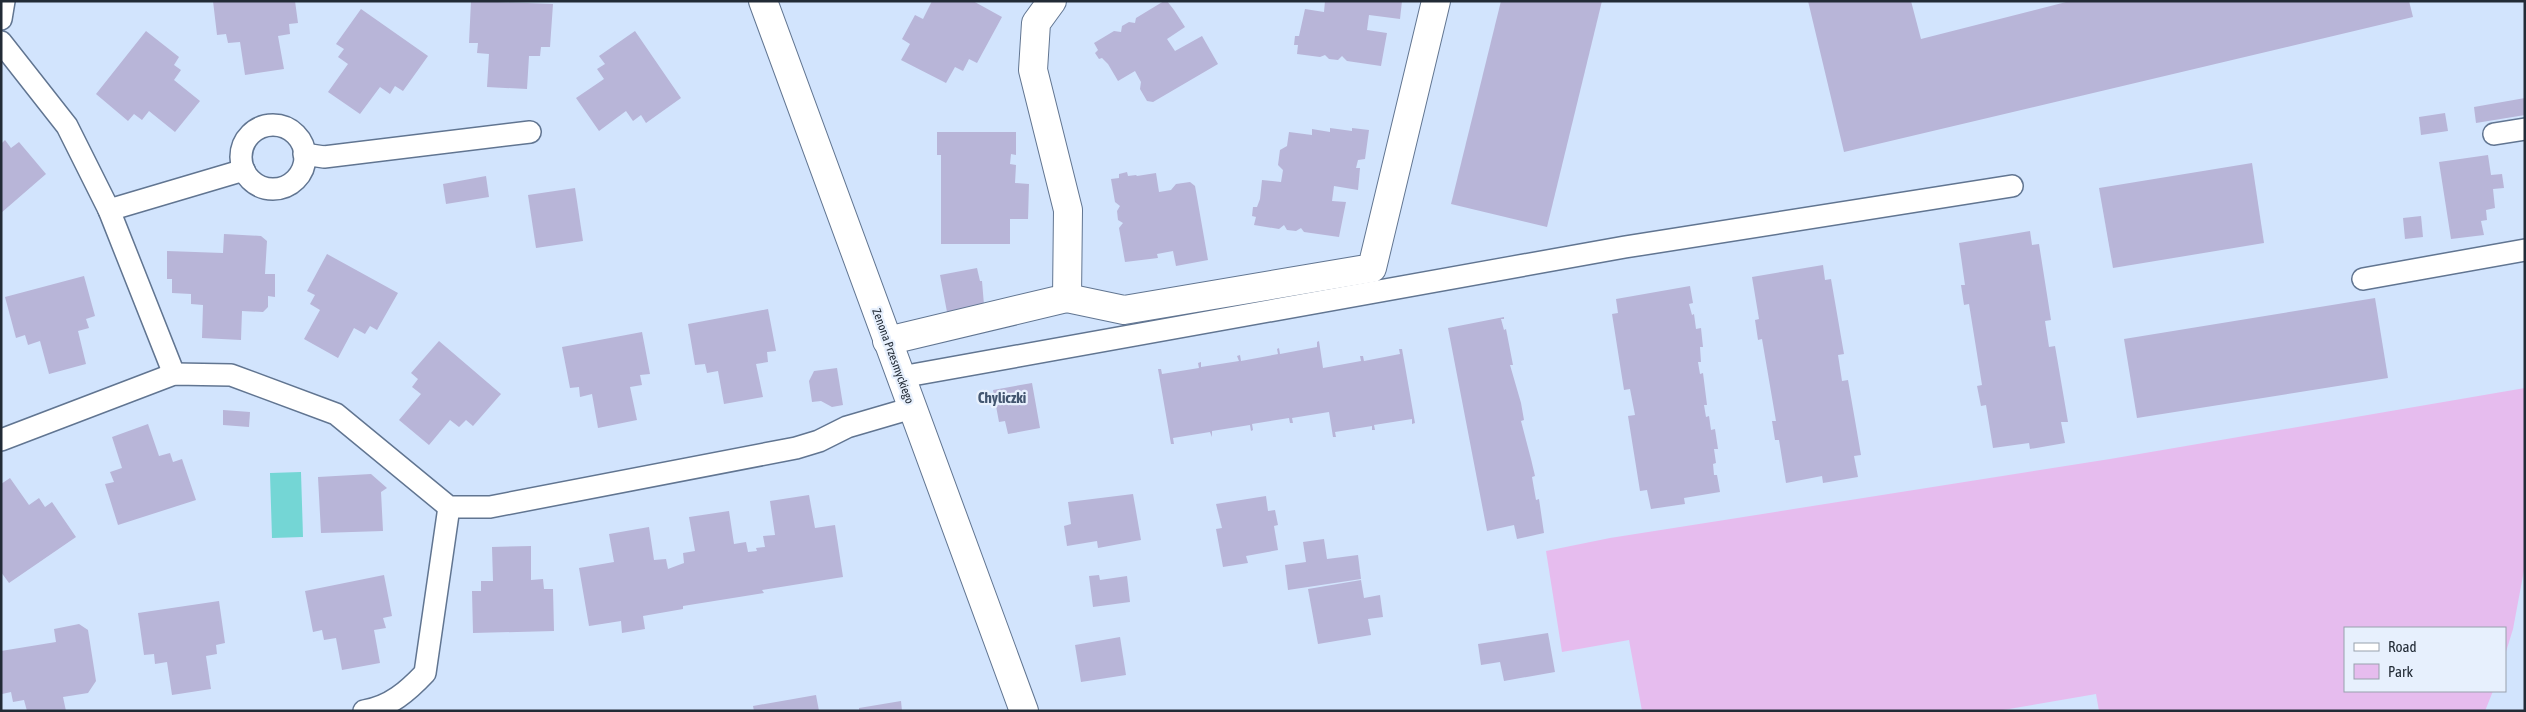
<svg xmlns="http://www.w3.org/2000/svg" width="2526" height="712" viewBox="0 0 2526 712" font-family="'Asap Condensed',sans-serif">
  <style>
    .green { fill: #e6bcee }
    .water { fill: #74d6d5 }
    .building { fill: #b8b5d8 }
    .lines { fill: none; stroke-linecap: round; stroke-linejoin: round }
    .lane-casing { stroke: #617591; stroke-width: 24 }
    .street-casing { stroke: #617591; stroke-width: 30 }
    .lane { stroke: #fff; stroke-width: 21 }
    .street { stroke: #fff; stroke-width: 28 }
    .labels { text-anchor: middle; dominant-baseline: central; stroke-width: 4.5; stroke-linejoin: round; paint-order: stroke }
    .street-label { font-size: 12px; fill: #222b36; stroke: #e7f0fd }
    .quarter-label { font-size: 15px; font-weight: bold; fill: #42556f; stroke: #e7f0fd }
  </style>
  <rect width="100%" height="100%" fill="#d2e4fd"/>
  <!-- green -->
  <path class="green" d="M2525,388V565L2513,629L2505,655V628H2345V691H2493L2485,711H2099L2096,694L1997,711H1642L1629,640L1562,652L1546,551L1610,538L2110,459Z"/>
  <!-- water -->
  <path class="water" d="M301,472L303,537L272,538L270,473Z"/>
  <!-- building -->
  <g class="building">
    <path d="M213,1H295L298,23L289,24L290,34L278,36L284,69L245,75L240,42L228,43L226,34L217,35Z"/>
    <path d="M471,1L553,4L550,47H541L540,56H529L527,89L487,87L489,54L477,53L478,43H469Z"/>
    <path d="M932,1H973L1002,17L977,63L969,59L963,71L955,67L946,83L901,60L910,44L902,39L915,15L923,19Z"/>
    <path d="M1164,1H1167L1174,10L1185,27L1167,39L1175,51L1202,36L1218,64L1153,102L1147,101L1140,89L1141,82L1135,71L1118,81L1108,64L1102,58L1099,59L1095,53L1098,50L1094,43L1114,31L1121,32L1122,26L1129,22L1135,23L1136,18Z"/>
    <path d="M1325,1H1402L1400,19L1369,15L1367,30L1387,33L1381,66L1347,61L1342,56L1338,60L1329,59L1325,55L1320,57L1297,54L1298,45H1294L1295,36H1299L1305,9L1324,12Z"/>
    <path d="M1501,1H1602L1547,227L1451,204Z"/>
    <path d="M1808,1H1911L1921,39L2070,1H2409L2413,17L1844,152Z"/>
    <path d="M361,9L428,56L403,91L395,86L390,94L380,87L360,114L328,92L348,64L338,57L344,49L336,44Z"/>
    <path d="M146,31L179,57L174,65L181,70L174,80L200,101L175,132L149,111L142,120L134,114L128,121L96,94Z"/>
    <path d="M635,31L681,98L646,123L641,115L633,121L626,111L599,131L576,98L604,79L597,69L605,64L599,56Z"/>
    <path d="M2525,98V115L2476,123L2474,107Z"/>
    <path d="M2445,113L2448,131L2421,135L2419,117Z"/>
    <path d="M1330,128L1352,131V128L1369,130L1365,159L1358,160L1356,168H1360L1358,190L1334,186L1332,201L1346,202L1339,237L1304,232L1301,228L1296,231L1287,230L1284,225L1279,229L1254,225L1256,217L1252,216L1253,207H1257L1260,199L1262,180L1281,182L1283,170L1278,165L1280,150L1287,146L1289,132L1312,135V129L1330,132Z"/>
    <path d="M937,132H1016V155L1011,154L1010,164L1016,165L1015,183L1029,184L1028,219H1010V244H941V155H937Z"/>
    <path d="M5,140L11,148L19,142L46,174L1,213V144Z"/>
    <path d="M2488,155L2491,175L2502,174L2504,188L2493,189L2495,208L2486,210L2487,220L2481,221L2484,235L2451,239L2439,162Z"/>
    <path d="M2252,163L2264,243L2113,268L2099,188Z"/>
    <path d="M1127,172L1128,176L1136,175L1137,176L1156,173L1159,192L1171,190L1176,184L1190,182L1195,186L1208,260L1176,266L1173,251L1157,254L1158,258L1125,262L1119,228L1123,223L1118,220L1117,211L1120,206L1115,202L1111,179L1119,178V174Z"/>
    <path d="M486,176L489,197L446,204L443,184Z"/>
    <path d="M575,188L583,241L536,248L528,195Z"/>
    <path d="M2421,216L2423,237L2405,239L2403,218Z"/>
    <path d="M2030,231L2032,245L2039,244L2051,320L2045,321L2049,347L2055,346L2068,422H2061L2065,443L2030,449L2029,443L1993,448L1986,405L1981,406L1977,386L1982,385L1969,304L1964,305L1961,285H1965L1959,243Z"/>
    <path d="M224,234L261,236L267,241L265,274H275V297L268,296V307L263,312L242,311L241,340L202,338L203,305L191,304V294L172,293V279H167V251L223,253Z"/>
    <path d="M327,254L398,293L377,330L370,326L365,334L354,328L338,358L304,339L320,310L310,304L315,295L307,291Z"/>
    <path d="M1823,265L1825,280L1831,279L1844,354L1838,355L1842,381L1848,380L1861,455L1854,456L1858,477L1823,483L1822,476L1786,483L1779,440H1775L1772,421H1776L1762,339L1758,340L1755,320L1759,319L1752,277Z"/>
    <path d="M977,268L980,281H982L984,305L947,312L940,275Z"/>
    <path d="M84,276L95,316L86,319L89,328L78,331L86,364L49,374L40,341L28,345L25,335L16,338L5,297Z"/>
    <path d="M1690,286L1693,303L1689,304L1692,315L1694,314L1696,329L1701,328L1703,347H1700L1701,362H1698L1700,374L1703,373L1707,405H1704L1706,417L1709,416L1711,430L1715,429L1718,449H1714L1716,463L1713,464L1714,475H1717L1720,492L1684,498L1685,504L1651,509L1647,490L1640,491L1628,416L1635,415L1630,389L1624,390L1612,314L1618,313L1616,299Z"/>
    <path d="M2375,298L2388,378L2137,418L2124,339Z"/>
    <path d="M768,309L776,351L767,352L768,362L756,364L763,397L724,404L718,371L707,373L705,364L695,365L688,324Z"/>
    <path d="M1504,317V319H1501L1504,330L1506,329L1513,365H1510L1521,403L1524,420L1521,421L1531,459L1535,476L1532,477L1536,500L1539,499L1544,533L1517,539L1514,525L1487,531L1448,328Z"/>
    <path d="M642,332L650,374L640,375L642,385L630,387L637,420L598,428L592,394L580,397L579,387L570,388L562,347Z"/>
    <path d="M439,341L501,394L473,426L466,420L459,427L450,420L429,445L399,420L421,394L412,387L418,379L411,373Z"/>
    <path d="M1319,341L1323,368L1361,361L1360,356H1363L1364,361L1400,354L1399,349H1402L1415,423L1412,424V419L1374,425L1375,430H1372V426L1335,432L1336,437H1333L1329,412L1292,418L1293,423H1290L1289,418L1252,424L1253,430L1251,431L1250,425L1212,431V437L1210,432L1173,438L1174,444H1171L1158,369H1161L1162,374L1199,368L1198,363L1201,362V367L1239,361L1237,356L1240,355L1241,361L1278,354L1277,349L1279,348L1280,354L1317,347V342Z"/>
    <path d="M837,368L843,405L832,407L821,401L812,402L809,381L814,371Z"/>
    <path d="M1032,383L1040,428L1008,434L1005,421L999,422L993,390Z"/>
    <path d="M223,410L250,412L249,427L223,425Z"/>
    <path d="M148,424L159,456L170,453L173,462L182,459L196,500L118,525L105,484L114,482L110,472L122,468L112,437Z"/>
    <path d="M371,474L387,488L381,492L383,531L321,533L318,477Z"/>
    <path d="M10,478L29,505L39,498L45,507L52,502L76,537L9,583L1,572V484Z"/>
    <path d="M1133,494L1141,540L1098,548L1097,541L1067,546L1064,526L1071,524L1068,502Z"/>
    <path d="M809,495L815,528L835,525L843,577L762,590L764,593L683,606V609L643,616L645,629L622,633L621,621L589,626L579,568L614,562L609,534L649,527L654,560L666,559L668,569L684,563L683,553L695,551L689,517L729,511L734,544L746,542L748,552L757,551L756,548L765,547L763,536L775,535L770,501Z"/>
    <path d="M1266,496L1268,511L1275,510L1278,525L1274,526L1278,550L1246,556L1248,563L1223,567L1216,529L1222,528L1216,504Z"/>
    <path d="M1324,539L1327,559L1358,555L1361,579L1288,590L1285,565L1306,562L1303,542Z"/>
    <path d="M531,546V580L543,579L544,589H553L554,631L473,633L472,591H481V581H493L492,547Z"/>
    <path d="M384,575L392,616L383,618L386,628L374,630L380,663L342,670L336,638L324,640L322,630L313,632L305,591Z"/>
    <path d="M1099,575L1100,580L1127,576L1130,602L1093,607L1089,576Z"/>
    <path d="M1361,580L1364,598L1380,595L1383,617L1368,619L1371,635L1318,644L1308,589Z"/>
    <path d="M219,601L225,643L216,645L217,654L206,656L211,689L172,695L167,662L155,664L154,654L144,655L138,613Z"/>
    <path d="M79,624L88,630L96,681L88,693L63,697L66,711H27L24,700L13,702L11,692L2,694L1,651L56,642L54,629Z"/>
    <path d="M1548,633L1555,672L1504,681L1500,662L1481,665L1478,644Z"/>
    <path d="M1120,637L1126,675L1081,682L1075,645Z"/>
    <path d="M816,695L819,711H754L753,706Z"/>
    <path d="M901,701L902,711H859V708Z"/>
  </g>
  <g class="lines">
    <defs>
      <g id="lane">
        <path d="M1,19L4,1"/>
        <path d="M1,42L67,126L109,210L174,374"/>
        <circle cx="273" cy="157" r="32"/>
        <path d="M2494,134L2525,129"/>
        <path d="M304,154L324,157L530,132"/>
        <path d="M109,210L244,170"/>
        <path d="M2363,279L2525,250"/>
        <path d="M901,377L1625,247L2012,186"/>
        <path d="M1,440L174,374L231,375L336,414L449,507H490L796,448L819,441L847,427L912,408"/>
        <path d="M364,711C390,707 408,691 425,673L449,507"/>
      </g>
      <g id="street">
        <path d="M763,1L1024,711"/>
        <path d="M1067,298L1124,310L1372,268L1436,1"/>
        <path d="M887,341L1067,298L1068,210L1033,70L1036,23L1052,1"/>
      </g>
    </defs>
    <!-- lane casing -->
    <use href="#lane" class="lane-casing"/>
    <!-- street casing -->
    <use href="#street" class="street-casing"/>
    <!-- lane -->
    <use href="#lane" class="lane"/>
    <!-- street -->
    <use href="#street" class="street"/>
  </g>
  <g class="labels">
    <!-- street labels -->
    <g class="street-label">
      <text transform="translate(893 356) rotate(70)">Zenona Przesmyckiego</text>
    </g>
    <!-- quarter labels -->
    <g class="quarter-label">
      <text x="1002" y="397">Chyliczki</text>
    </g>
  </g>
  <!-- border -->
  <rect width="2526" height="712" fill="none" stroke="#222b36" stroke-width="5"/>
  <!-- legend -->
  <rect x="2344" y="627" width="162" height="65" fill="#e7f0fd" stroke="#98a1ad"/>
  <rect x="2354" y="643" width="25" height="8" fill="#ffffff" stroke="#98a1ad"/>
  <text x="2388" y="652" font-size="15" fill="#222b36">Road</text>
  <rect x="2354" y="664" width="25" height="15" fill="#e6bcee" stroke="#98a1ad"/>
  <text x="2388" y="677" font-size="15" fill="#222b36">Park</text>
</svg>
